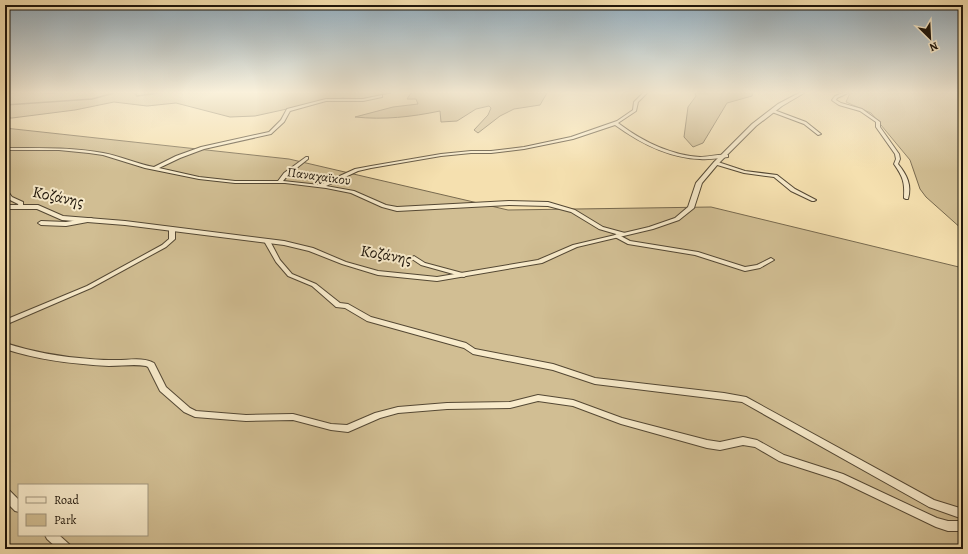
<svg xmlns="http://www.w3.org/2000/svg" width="968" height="554" viewBox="0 0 968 554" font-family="Alegreya,serif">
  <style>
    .green { fill: #d1be93; stroke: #786a4f; fill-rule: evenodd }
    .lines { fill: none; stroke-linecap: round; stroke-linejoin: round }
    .stream { stroke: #74664c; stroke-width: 1.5 }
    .minor-casing { stroke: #544834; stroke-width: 2 }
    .tertiary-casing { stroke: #544834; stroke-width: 2 }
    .minor { fill: #f8ebcb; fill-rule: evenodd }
    .tertiary { fill: #f8ebcb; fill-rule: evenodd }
    .labels { text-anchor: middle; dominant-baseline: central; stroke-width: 4; stroke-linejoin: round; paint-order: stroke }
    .far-street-label { font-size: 13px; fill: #1f160b; stroke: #f8ebcb }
    .street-label { font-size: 16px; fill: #1f160b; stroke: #f8ebcb }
  </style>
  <rect width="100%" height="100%" fill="#f5e0af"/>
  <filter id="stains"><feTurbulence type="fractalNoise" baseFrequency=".005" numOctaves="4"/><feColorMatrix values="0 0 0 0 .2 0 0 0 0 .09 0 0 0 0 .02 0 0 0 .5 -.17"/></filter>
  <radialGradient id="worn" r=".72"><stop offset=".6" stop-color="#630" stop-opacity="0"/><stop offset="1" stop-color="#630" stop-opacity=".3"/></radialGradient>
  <!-- green -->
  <g class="green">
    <path d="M5,93H391L361,99L343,98L328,100L255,116L230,117L176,103L147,106L114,102L75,110L12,118H5Z"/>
    <path d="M411,93H547L540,105L514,109L500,116L478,133L474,130L488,115L491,108L489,106L476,109L457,121L441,122L440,111C411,117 384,120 355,117L393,107L418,104L416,99H407Z"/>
    <path d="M695,93H753L752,96L727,103L703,143L693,147L684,137L688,107L696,96Z"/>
    <path d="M850,93H963V230L926,197L920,189L910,160L871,113L846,102Z"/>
    <path d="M5,128L289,159L508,210L711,207L963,268V549H5ZM19,485H147V535H19Z"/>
  </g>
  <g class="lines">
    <!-- stream -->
    <g class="stream">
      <path d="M45,93H55"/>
      <path d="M135,93L137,96L158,93"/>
      <path d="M5,105L92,99L114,93"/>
    </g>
    <defs>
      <g id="minor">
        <path d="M643,93H647L638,102L636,111L618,123C642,141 670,155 700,157C709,157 718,154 728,155V157C719,158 709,160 700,159C668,158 640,143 615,125L573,139L524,149L491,153H471L441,156L371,168L358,171L326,186L354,191L386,205L397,207L509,201L548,202L575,210L603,227L625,233L626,234L623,236L599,229L571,212L548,206L509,205L397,211L382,207L351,193L326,188L285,183H235L199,179L145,168L103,155L89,153L59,150H5V148C38,148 71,147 103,153C120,156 137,164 154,167L176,156L201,147L269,132L281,120L287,109L326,99H363L382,95V97L363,101H326L290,111L284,122L271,134L204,149L180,158L159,168L199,177L235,181H278L284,173L306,157H308V159L288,175L283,181L320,185L355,169L371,166L441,154L471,151H491L524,147L571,137L617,121L633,110L634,102Z"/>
        <path d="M843,93H848L837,98L836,100L841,103L862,109L880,122V127L899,154L900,159L898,164C907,175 912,185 908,199H906L904,198C905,182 903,177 894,164L896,159L895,154L876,127V122L860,111L839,105L833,101L832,100L835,96Z"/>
        <path d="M772,110H774L806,122L821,134L818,135L804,124L772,112Z"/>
        <path d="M714,162H718L745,171L777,175L795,189L816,200L814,201H812L791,191L774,177L744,173L714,164Z"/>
        <path d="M5,193H9L12,197L23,202V207H19L18,204L8,199L5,195Z"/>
        <path d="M91,218L93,219L94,220L93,221L66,226L41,225L38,223L41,221L66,222Z"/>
        <path d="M172,227L175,229V239L166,247L91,288L5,325V320L87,286L162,245L169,239V229Z"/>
        <path d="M617,234L630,241L698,252L745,267L757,265L771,258L774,260L760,268L745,271L695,255L628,244L615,237L614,236L615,235Z"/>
        <path d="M267,239L270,241L280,260L292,274L316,284L340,303L348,304L371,317L466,343L475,349L553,364L595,378L724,393L746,397L934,500L963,509V519L929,507L742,402L595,384L553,370L473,354L464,348L367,321L345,308L336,307L312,286L288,276L276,262L264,241Z"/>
        <path d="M414,256L425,263L466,274L467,275L464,277L421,265L412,259L411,258Z"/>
        <path d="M5,343C33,352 61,357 90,359C99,360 108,360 117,360C129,360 144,357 154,363L166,387L190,408L196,411L246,415L293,414L331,424L347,425L375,413L398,407L447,403L510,402L538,395L573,400L622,418L707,440L720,442L743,437L757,440L784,455L843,474L937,518L948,521H963V531H948L936,527L838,480L779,461L755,447L743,445L720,450L707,448L621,424L573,406L538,401L510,408L447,409L398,413L380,418L348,432L331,430L293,420L246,421L195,417L184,412L160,391L148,367L146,366C134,364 122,366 109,366C74,364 38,360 5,349Z"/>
      </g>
      <g id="tertiary">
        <path d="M799,93H804L782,106L756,126L718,164L702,183L694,208L679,220L653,229L577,247L542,263L437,281L378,275L342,264L309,251L284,245L125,225L62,220L37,209H5V205H38L63,216L125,221L284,241L313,248L346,262L378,271L437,277L538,260L573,245L649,227L675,218L688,207L696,183L714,162L752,124L778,104Z"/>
        <path d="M5,489L9,490L19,500V512L15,511L5,501Z"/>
        <path d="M45,535H59L70,545L72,549H58L47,539Z"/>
      </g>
    </defs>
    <!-- minor casing -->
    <use href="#minor" class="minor-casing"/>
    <!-- tertiary casing -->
    <use href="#tertiary" class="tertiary-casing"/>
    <!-- minor -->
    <use href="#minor" class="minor"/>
    <!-- tertiary -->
    <use href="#tertiary" class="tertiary"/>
  </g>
  <!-- sky -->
  <linearGradient id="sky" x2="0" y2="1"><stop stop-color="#90aabb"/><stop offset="0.54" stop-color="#faf1db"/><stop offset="1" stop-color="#faf1db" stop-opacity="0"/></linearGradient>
  <rect width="968" height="171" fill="url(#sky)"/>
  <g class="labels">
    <!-- far-street labels -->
    <g class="far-street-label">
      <text transform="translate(319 176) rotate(8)">Παναχαϊκου</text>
    </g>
    <!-- street labels -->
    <g class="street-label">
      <text transform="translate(58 197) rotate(12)">Κοζάνης</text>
      <text transform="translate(386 255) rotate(10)">Κοζάνης</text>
    </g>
  </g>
  <!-- margin -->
  <rect width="968" height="554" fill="none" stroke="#f5e0af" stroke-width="20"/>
  <rect x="6" y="6" width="956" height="542" fill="none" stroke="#1f160b" stroke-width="2"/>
  <rect x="10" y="10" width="948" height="534" fill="none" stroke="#1f160b"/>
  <!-- legend -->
  <rect x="18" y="484" width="130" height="52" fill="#f8ebcb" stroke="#a1967e"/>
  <rect x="26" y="497" width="20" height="6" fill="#f8ebcb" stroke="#a1967e"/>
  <text x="54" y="504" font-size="12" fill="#1f160b">Road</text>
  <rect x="26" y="514" width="20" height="12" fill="#d1be93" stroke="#a1967e"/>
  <text x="54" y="524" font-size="12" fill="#1f160b">Park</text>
  <!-- north arrow -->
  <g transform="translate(930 38) rotate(156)" stroke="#f8ebcb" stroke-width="3" paint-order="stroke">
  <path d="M0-3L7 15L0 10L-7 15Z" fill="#1f160b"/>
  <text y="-6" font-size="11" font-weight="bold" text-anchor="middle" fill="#1f160b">N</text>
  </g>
  <rect width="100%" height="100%" filter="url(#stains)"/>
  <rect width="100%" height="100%" fill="url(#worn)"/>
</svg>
